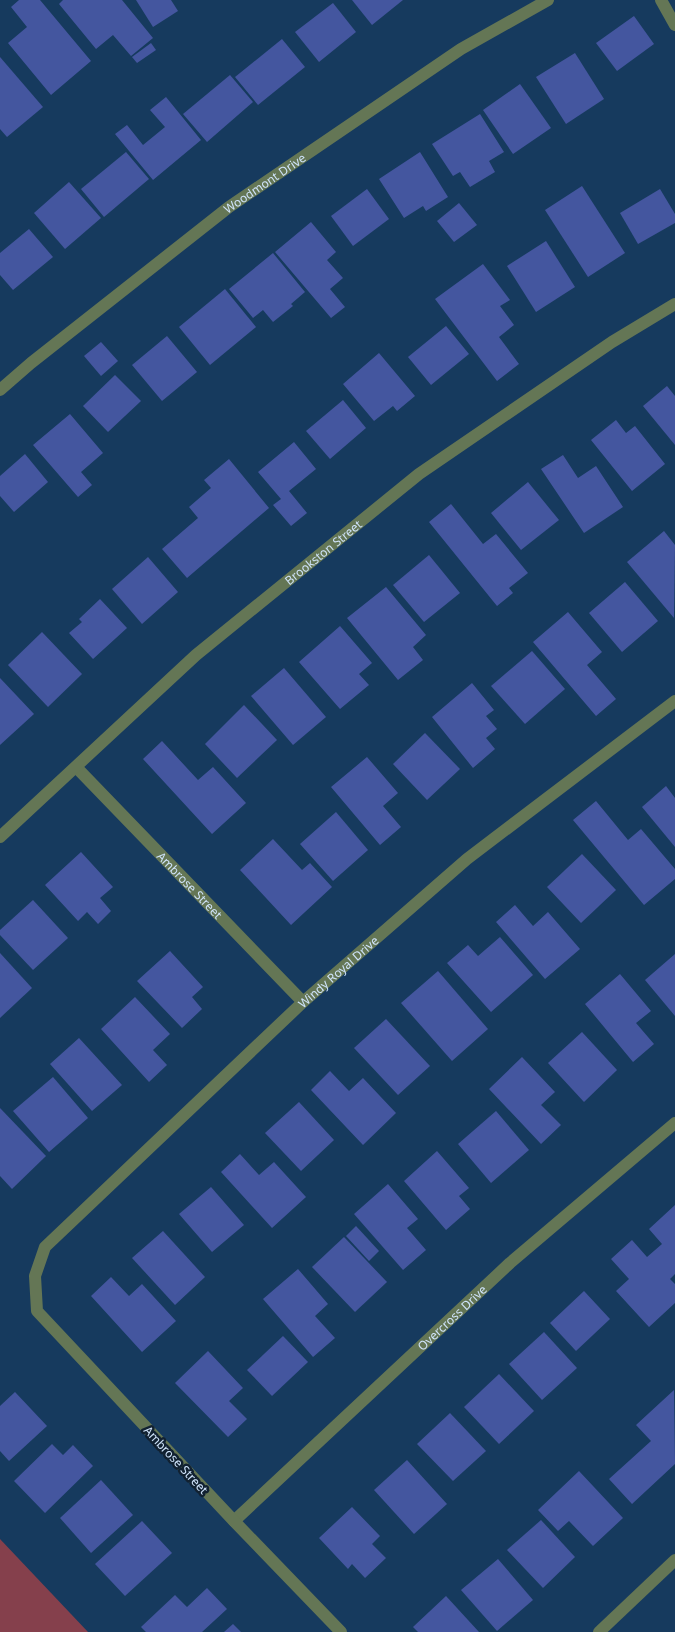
<svg xmlns="http://www.w3.org/2000/svg" width="675" height="1632" viewBox="0 0 675 1632" font-family="'Noto Sans',sans-serif">
  <style>
    .green { fill: #85404c }
    .building { fill: #44569f }
    .lines { fill: none; stroke-linecap: round; stroke-linejoin: round }
    .minor { stroke: #647655; stroke-width: 12 }
    .labels { text-anchor: middle; dominant-baseline: central; stroke-width: 5; stroke-linejoin: round; paint-order: stroke }
    .street-label { font-size: 12px; fill: #d0e4fb; stroke: #112131 }
  </style>
  <rect width="100%" height="100%" fill="#163a5e"/>
  <!-- green -->
  <path class="green" d="M0,1539L88,1632H0Z"/>
  <!-- building -->
  <g class="building">
    <path d="M19,0H40L91,61L51,95L8,43L27,27L11,7Z"/>
    <path d="M63,0H122L153,38L131,56L113,35L96,49L59,4Z"/>
    <path d="M136,0H171L178,11L153,27Z"/>
    <path d="M352,0H403L372,25Z"/>
    <path d="M333,3L356,32L319,62L295,32Z"/>
    <path d="M634,16L654,44L617,71L596,43Z"/>
    <path d="M282,39L305,67L258,105L235,77Z"/>
    <path d="M151,43L156,50L137,63L132,57Z"/>
    <path d="M575,53L604,99L566,124L536,77Z"/>
    <path d="M0,57L43,107L7,137L0,129Z"/>
    <path d="M230,75L253,102L207,142L183,114Z"/>
    <path d="M520,84L551,128L513,154L483,110Z"/>
    <path d="M166,97L201,140L153,180L115,134L127,125L143,145L165,127L150,110Z"/>
    <path d="M480,114L504,152L489,161L495,172L470,187L460,172L453,176L432,144Z"/>
    <path d="M126,152L149,179L104,217L81,189Z"/>
    <path d="M420,152L448,197L426,211L423,206L404,218L379,179Z"/>
    <path d="M69,182L101,218L65,249L34,213Z"/>
    <path d="M582,186L625,253L588,277L545,210Z"/>
    <path d="M367,189L389,219L353,246L331,216Z"/>
    <path d="M660,189L675,214V223L638,244L620,213Z"/>
    <path d="M459,203L477,225L454,242L437,221Z"/>
    <path d="M311,222L336,252L327,260L343,278L330,289L345,307L331,318L275,252Z"/>
    <path d="M29,229L53,257L13,290L0,275V253Z"/>
    <path d="M546,241L575,287L536,312L507,266Z"/>
    <path d="M273,253L305,292L291,304L293,306L273,322L263,310L253,318L229,289Z"/>
    <path d="M483,264L510,300L500,306L514,325L499,337L519,364L497,381L435,299Z"/>
    <path d="M225,289L256,327L210,365L179,327Z"/>
    <path d="M446,326L469,354L431,385L408,357Z"/>
    <path d="M167,336L197,372L162,401L132,365Z"/>
    <path d="M101,342L118,361L101,376L84,356Z"/>
    <path d="M379,353L415,396L397,411L393,406L374,421L343,384Z"/>
    <path d="M115,375L141,401L108,432L83,406Z"/>
    <path d="M667,386L675,396V445L643,406Z"/>
    <path d="M343,400L366,428L330,459L306,431Z"/>
    <path d="M70,414L103,453L81,472L92,485L78,497L33,445Z"/>
    <path d="M616,420L626,433L635,426L665,464L632,491L591,440Z"/>
    <path d="M294,442L316,469L289,491L307,513L291,526L273,505L281,499L258,472Z"/>
    <path d="M25,454L48,482L14,512L0,496V476Z"/>
    <path d="M563,455L578,478L596,466L623,507L584,533L541,469Z"/>
    <path d="M229,459L269,508L187,578L162,549L198,518L189,507L211,488L204,480Z"/>
    <path d="M528,482L559,520L521,550L491,513Z"/>
    <path d="M451,504L483,544L496,534L528,573L509,588L513,593L497,606L429,522Z"/>
    <path d="M664,531L675,545L674,618L627,562Z"/>
    <path d="M429,555L460,593L424,622L393,585Z"/>
    <path d="M148,557L178,592L142,624L112,589Z"/>
    <path d="M625,582L658,621L622,652L589,613Z"/>
    <path d="M386,587L426,635L413,647L423,660L398,680L347,618Z"/>
    <path d="M100,599L127,628L93,659L69,633L82,622L79,619Z"/>
    <path d="M568,612L602,652L587,665L616,699L596,716L533,642Z"/>
    <path d="M340,626L372,663L359,674L369,685L340,709L299,662Z"/>
    <path d="M42,632L82,674L48,707L8,665Z"/>
    <path d="M532,651L565,689L525,724L491,686Z"/>
    <path d="M284,668L326,717L293,745L251,696Z"/>
    <path d="M0,678L34,714L0,745Z"/>
    <path d="M472,683L494,710L486,716L497,729L486,738L495,749L473,768L432,717Z"/>
    <path d="M244,705L277,740L237,778L205,744Z"/>
    <path d="M425,733L460,769L427,800L393,764Z"/>
    <path d="M162,741L198,780L213,767L246,803L212,834L143,759Z"/>
    <path d="M367,757L398,793L383,806L401,827L380,845L331,787Z"/>
    <path d="M666,786L675,798V847L642,807Z"/>
    <path d="M596,801L628,840L641,829L675,869V879L644,905L573,820Z"/>
    <path d="M336,812L368,850L333,881L300,844Z"/>
    <path d="M273,839L302,870L310,863L332,887L291,925L240,870Z"/>
    <path d="M81,852L113,887L100,898L111,911L98,924L87,912L78,921L45,885Z"/>
    <path d="M582,854L616,890L581,923L547,887Z"/>
    <path d="M33,900L68,938L33,970L0,935V930Z"/>
    <path d="M515,905L533,926L548,912L580,949L545,979L496,922Z"/>
    <path d="M500,937L533,975L491,1012L447,963L468,945L478,956Z"/>
    <path d="M170,951L203,987L192,997L202,1009L182,1028L137,981Z"/>
    <path d="M0,953L32,988L0,1018Z"/>
    <path d="M675,954V1016L645,980Z"/>
    <path d="M438,971L488,1029L452,1061L401,1003Z"/>
    <path d="M620,974L651,1011L636,1023L654,1044L633,1062L585,1004Z"/>
    <path d="M135,997L170,1034L153,1050L167,1065L149,1082L101,1029Z"/>
    <path d="M386,1019L430,1066L398,1095L354,1048Z"/>
    <path d="M582,1032L617,1070L584,1102L548,1063Z"/>
    <path d="M79,1038L122,1085L92,1111L50,1064Z"/>
    <path d="M522,1057L555,1092L541,1105L561,1125L541,1144L489,1089Z"/>
    <path d="M330,1071L349,1091L363,1078L396,1113L363,1145L311,1090Z"/>
    <path d="M53,1077L88,1118L49,1152L13,1111Z"/>
    <path d="M299,1102L334,1140L301,1171L265,1133Z"/>
    <path d="M0,1108L46,1156L12,1189L0,1176Z"/>
    <path d="M496,1111L529,1150L491,1183L458,1144Z"/>
    <path d="M437,1151L469,1188L459,1196L470,1209L446,1230L404,1181Z"/>
    <path d="M240,1154L259,1175L274,1162L306,1197L272,1228L221,1172Z"/>
    <path d="M388,1184L418,1219L407,1228L426,1250L403,1270L354,1214Z"/>
    <path d="M211,1187L244,1225L212,1252L179,1214Z"/>
    <path d="M675,1205V1274L670,1279L675,1284V1303L649,1327L616,1291L629,1279L611,1259L632,1240L647,1257L662,1244L649,1229Z"/>
    <path d="M356,1226L379,1251L369,1261L346,1236Z"/>
    <path d="M163,1231L205,1277L175,1305L132,1258Z"/>
    <path d="M344,1237L387,1282L355,1312L312,1267Z"/>
    <path d="M298,1269L328,1304L315,1316L335,1338L313,1357L263,1299Z"/>
    <path d="M111,1277L129,1296L142,1284L176,1321L142,1352L91,1296Z"/>
    <path d="M584,1291L610,1319L576,1351L550,1323Z"/>
    <path d="M544,1332L577,1368L542,1400L509,1364Z"/>
    <path d="M283,1336L308,1362L272,1396L247,1370Z"/>
    <path d="M208,1351L243,1388L229,1401L247,1419L228,1437L175,1383Z"/>
    <path d="M499,1374L534,1411L499,1444L464,1407Z"/>
    <path d="M674,1390L675,1464L632,1504L609,1479L651,1441L636,1425Z"/>
    <path d="M15,1392L47,1426L9,1461L0,1451V1406Z"/>
    <path d="M450,1413L486,1451L453,1481L417,1444Z"/>
    <path d="M52,1444L63,1455L73,1445L93,1466L45,1513L14,1481Z"/>
    <path d="M407,1460L447,1504L414,1534L374,1490Z"/>
    <path d="M579,1471L623,1518L593,1546L569,1521L558,1531L538,1510Z"/>
    <path d="M101,1480L133,1515L91,1553L60,1518Z"/>
    <path d="M352,1507L380,1536L372,1544L386,1558L365,1578L352,1564L348,1569L319,1538Z"/>
    <path d="M541,1520L575,1557L543,1588L507,1550Z"/>
    <path d="M142,1521L172,1553L125,1596L95,1564Z"/>
    <path d="M498,1559L533,1600L497,1631L461,1590Z"/>
    <path d="M207,1588L227,1609L202,1632H146L141,1627L175,1595L187,1607Z"/>
    <path d="M446,1596L479,1632H418L413,1627Z"/>
    <path d="M233,1624L241,1632H224Z"/>
  </g>
  <g class="lines">
    <!-- minor -->
    <g class="minor">
      <path d="M661,0L675,25"/>
      <path id="s1" d="M0,390L31,363L229,207L461,49L548,0"/>
      <path id="s2" d="M76,767L303,1002"/>
      <path id="s3" d="M0,837L196,655L419,474L612,342L675,304"/>
      <path id="s4" d="M234,1521L510,1263L675,1123"/>
      <path id="s5" d="M341,1632L234,1521L37,1311L35,1276L45,1247L303,1002L467,859L675,701"/>
      <path d="M599,1632L675,1560"/>
    </g>
  </g>
  <g class="labels">
    <!-- street labels -->
    <g class="street-label">
      <text stroke="none"><textPath href="#s1" startOffset="336">Woodmont Drive</textPath></text>
      <text stroke="none"><textPath href="#s3" startOffset="431">Brookston Street</textPath></text>
      <text stroke="none"><textPath href="#s2" startOffset="164">Ambrose Street</textPath></text>
      <text stroke="none"><textPath href="#s5" startOffset="910">Windy Royal Drive</textPath></text>
      <text stroke="none"><textPath href="#s4" startOffset="298">Overcross Drive</textPath></text>
      <text transform="translate(176 1460) rotate(47)">Ambrose Street</text>
    </g>
  </g>
</svg>
